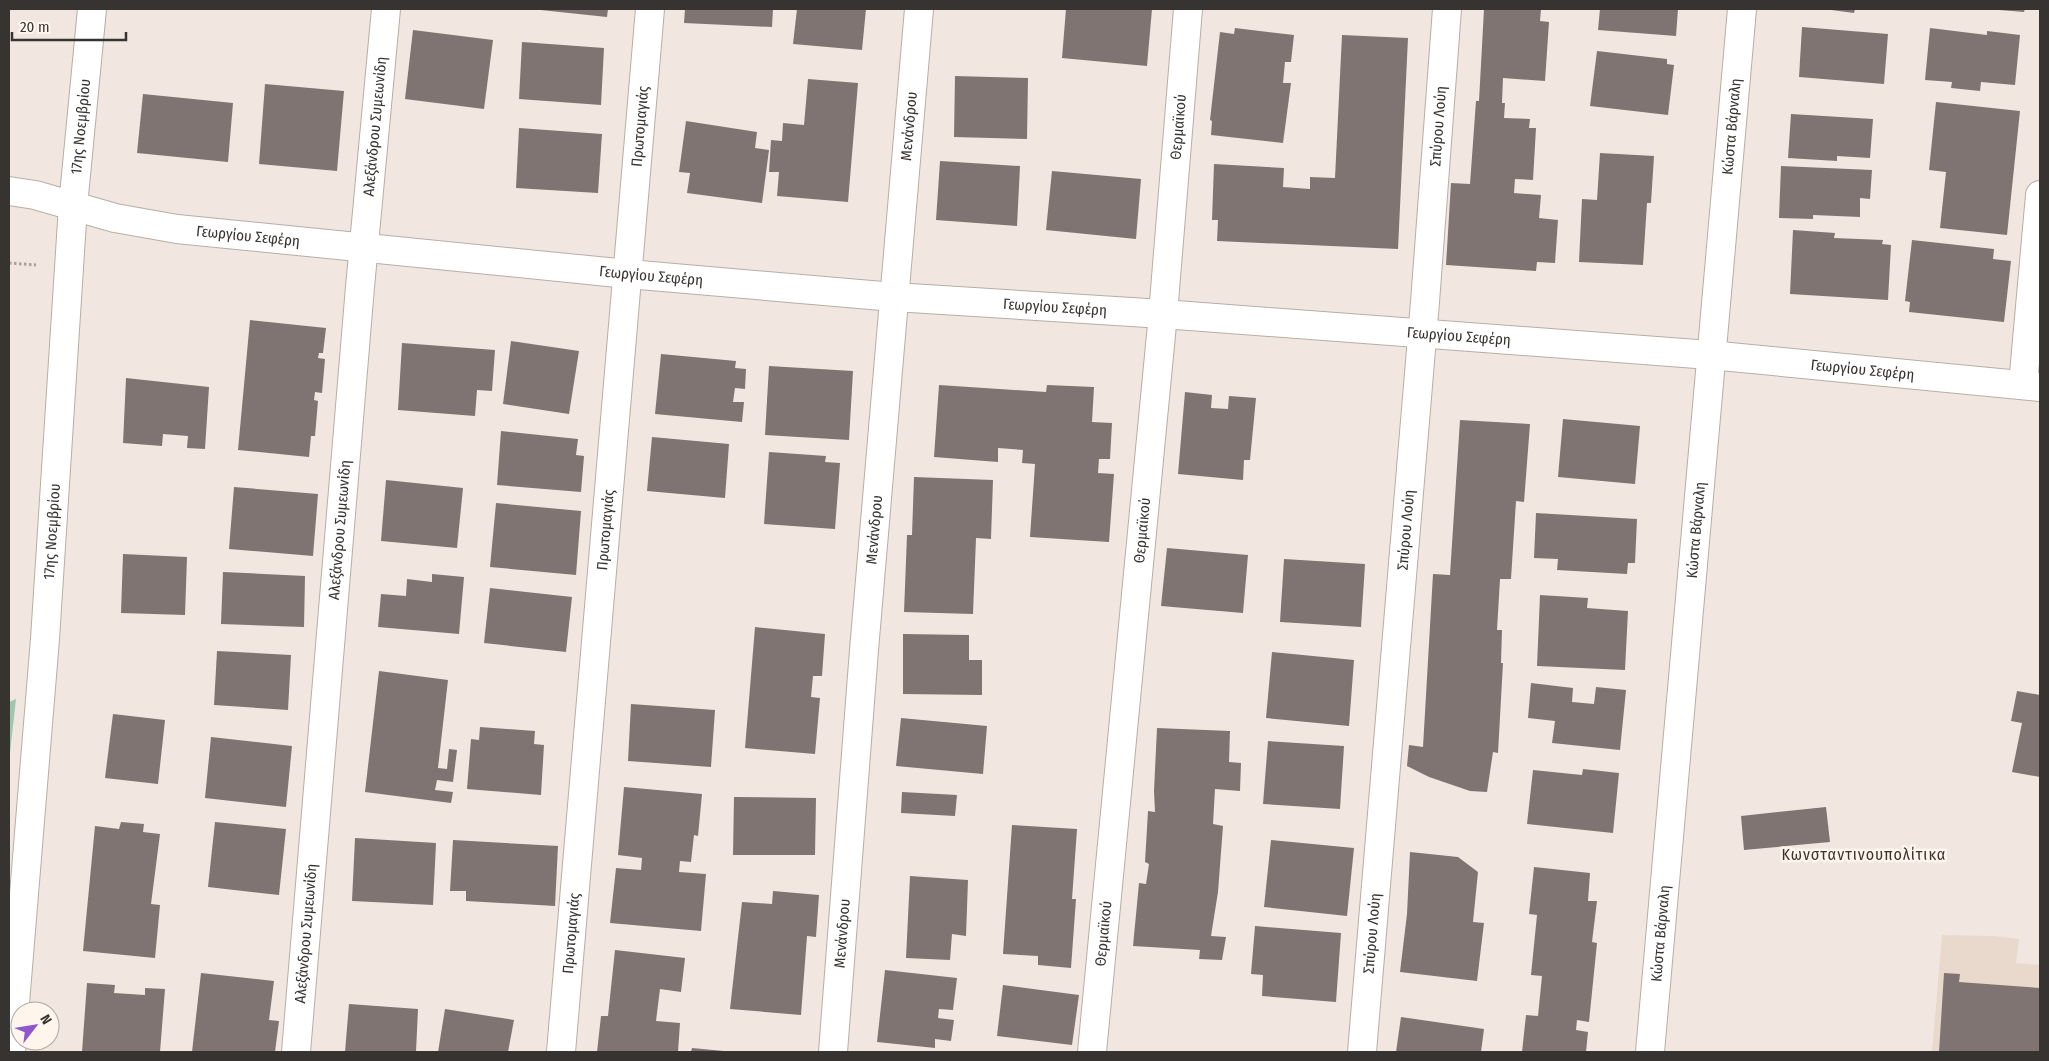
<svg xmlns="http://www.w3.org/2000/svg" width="2049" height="1061" viewBox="0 0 2049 1061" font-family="'Fira Sans Condensed',sans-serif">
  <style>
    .built { fill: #e9d9cc }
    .green { fill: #a3c5af }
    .building { fill: #807472 }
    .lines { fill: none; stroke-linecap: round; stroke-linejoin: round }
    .street-casing { stroke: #b6aea6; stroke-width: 30 }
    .secondary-casing { stroke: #b6aea6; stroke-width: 30 }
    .path { stroke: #a8a19b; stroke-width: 3; stroke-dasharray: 2.5 2.5; stroke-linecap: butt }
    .street { stroke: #fff; stroke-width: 28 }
    .secondary { stroke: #fff; stroke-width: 28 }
    .labels { text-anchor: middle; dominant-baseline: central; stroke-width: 5; stroke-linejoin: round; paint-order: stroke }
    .street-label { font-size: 15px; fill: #363330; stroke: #fef5ed }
    .neighbourhood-label { font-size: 16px; letter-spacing: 1px; fill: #3b342e; stroke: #fef5ed }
  </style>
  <rect width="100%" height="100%" fill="#f1e7e0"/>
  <!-- built -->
  <path class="built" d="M1942,935L1993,936L2019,939L2016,963L2040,965V1052H1932Z"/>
  <!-- green -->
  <path class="green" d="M16,699L9,762V702Z"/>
  <!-- building -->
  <g class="building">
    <path d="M531,9H608L607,17Z"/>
    <path d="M685,9H773L772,27L684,23Z"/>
    <path d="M797,9H866L862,50L793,44Z"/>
    <path d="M1066,9H1152L1147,66L1062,58Z"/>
    <path d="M1484,9H1541L1540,21L1549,22L1545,81L1503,78L1502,103H1505L1504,118L1530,119L1529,128H1536L1533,180L1515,179L1514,193L1541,195L1539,218L1558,220L1555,263L1537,262L1536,271L1446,265L1451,183L1470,184L1476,101H1479Z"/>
    <path d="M1600,9H1678L1676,36L1598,30Z"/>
    <path d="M1824,9H1855L1854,13Z"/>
    <path d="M1999,9H2025L2024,12L1999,10Z"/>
    <path d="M1802,27L1888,34L1884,84L1799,77Z"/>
    <path d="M1235,28L1294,35L1291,62H1285L1283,83H1291L1283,143L1211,135L1212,121L1210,120L1220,32L1234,34Z"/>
    <path d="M1930,28L1987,35V31L2020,35L2015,85L1981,82L1980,91L1951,88L1952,82L1925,80Z"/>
    <path d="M413,30L493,40L484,109L405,99Z"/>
    <path d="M1342,35L1408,38L1398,249L1217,241L1218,220H1212L1214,164L1284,168L1283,187L1310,189V177L1335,178Z"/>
    <path d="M522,42L604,48L601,105L519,99Z"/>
    <path d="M1597,51L1667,59V64L1674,65L1668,115L1590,106Z"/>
    <path d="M955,76L1028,78L1027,139L954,137Z"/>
    <path d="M808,79L858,83L848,202L777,196L779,172H769L771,140L782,141L783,123L804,125Z"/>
    <path d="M265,84L344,91L337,171L259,164Z"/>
    <path d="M143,94L233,103L228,162L137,153Z"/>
    <path d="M1936,102L2020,111L2007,235L1940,228L1946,172L1929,170Z"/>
    <path d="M1791,114L1873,119L1870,158L1837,156V161L1788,158Z"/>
    <path d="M686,121L757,132L755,148L769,150L762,203L687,193L690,173L679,172Z"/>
    <path d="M519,128L602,134L598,193L516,188Z"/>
    <path d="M1600,153L1654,156L1651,203H1647L1643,265L1579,262L1582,199L1597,200Z"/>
    <path d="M940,161L1020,166L1017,226L936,220Z"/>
    <path d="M1781,166L1872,170L1870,199L1860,198V217L1813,215V219L1779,218Z"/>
    <path d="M1052,171L1141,179L1136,239L1046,230Z"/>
    <path d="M1793,230L1835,233L1834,238L1883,240L1882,244L1891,245L1888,300L1790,294Z"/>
    <path d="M1912,240L1994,249L1993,259L2011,261L2004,322L1909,312L1910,302L1905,301Z"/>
    <path d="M250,320L326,328L323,353H319L318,358L325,359L322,393L315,392L314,400L318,401L315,436H311L309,457L238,450Z"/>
    <path d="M511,341L579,351L569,414L503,404Z"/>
    <path d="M402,343L495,350L492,391L477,390L475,416L398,410Z"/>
    <path d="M661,354L736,361L735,368L746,369L745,389L735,388L733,402H744L742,422L655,414Z"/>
    <path d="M769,366L853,371L849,440L765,435Z"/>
    <path d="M126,378L209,387L205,449L187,448L188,436L163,434L162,446L123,443Z"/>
    <path d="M939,385L1046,392L1047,385L1094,387L1092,422L1112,423L1110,459H1099L1098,473L1114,474L1109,542L1030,537L1035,464L1022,463L1023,450L998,448V462L934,457Z"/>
    <path d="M1185,392L1212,395L1211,408L1228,409L1229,396L1256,398L1250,460H1244L1243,480L1178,474Z"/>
    <path d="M1563,419L1640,426L1635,484L1558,477Z"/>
    <path d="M1460,420L1530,424L1524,502L1516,501L1511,579H1500L1497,630H1502L1501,663H1503L1498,753L1493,752L1487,792L1470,791L1429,777L1407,766L1409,745L1423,747L1433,574L1450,575Z"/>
    <path d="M501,431L578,439L576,455L584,456L581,492L497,485Z"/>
    <path d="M652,437L729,444L725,498L647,491Z"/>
    <path d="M769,452L826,456L825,462L840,463L835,529L764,524Z"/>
    <path d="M914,477L993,480L991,539L976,538L973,614L904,612L907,535H912Z"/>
    <path d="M386,480L463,488L457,548L381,541Z"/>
    <path d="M234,487L318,494L313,556L229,549Z"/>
    <path d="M496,503L581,511L576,575L490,567Z"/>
    <path d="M1536,513L1637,519L1635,563H1628L1627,574L1557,570L1558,559L1534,558Z"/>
    <path d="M1167,548L1248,555L1243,613L1161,606Z"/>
    <path d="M123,554L187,557L185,615L121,613Z"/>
    <path d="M1284,559L1365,564L1361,627L1280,622Z"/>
    <path d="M223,572L305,576L304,627L221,624Z"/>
    <path d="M432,574L464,577L459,634L378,627L381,594L406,596L407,579L432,582Z"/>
    <path d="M490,588L572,597L566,652L484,643Z"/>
    <path d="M1540,595L1588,598L1587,608L1628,611L1625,670L1537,666Z"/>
    <path d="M755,627L825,634L822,676H813L811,697L820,698L815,754L745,748Z"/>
    <path d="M903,634L969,635V660H982V695L903,694Z"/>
    <path d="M217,651L291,655L288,710L214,705Z"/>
    <path d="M1272,652L1354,660L1349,726L1266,718Z"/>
    <path d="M379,671L448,680L438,768L447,769L449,749L457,750L453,782L437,780L435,790L453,792L451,803L365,792Z"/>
    <path d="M1531,683L1573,688L1572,702L1594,704L1596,687L1626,690L1620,750L1552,743L1555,721L1528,718Z"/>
    <path d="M2017,691L2040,695V777L2012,772L2022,723L2011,721Z"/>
    <path d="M631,704L715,710L711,767L628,761Z"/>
    <path d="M113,714L165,720L158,784L105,778Z"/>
    <path d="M901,718L987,726L983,774L896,766Z"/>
    <path d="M480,727L535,731L534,744L544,745L541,795L467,789L471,739L479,740Z"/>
    <path d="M1157,728L1230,731L1229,762L1241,763L1240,791L1215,789L1213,824L1223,826L1218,892L1211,936L1226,937L1222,960L1199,959L1200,950L1133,946L1139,883L1146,884L1149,864L1145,862L1148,811L1155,812L1154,791Z"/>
    <path d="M211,737L292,746L286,807L205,798Z"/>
    <path d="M1268,741L1344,746L1340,809L1263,804Z"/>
    <path d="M1583,769L1619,773L1613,833L1527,824L1533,770L1582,775Z"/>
    <path d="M624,787L702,794L698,836L694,835L691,862L680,861L679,872L706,874L701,931L610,923L616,868L641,870L642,858L618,855Z"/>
    <path d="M902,792L957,795L955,816L901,813Z"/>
    <path d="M734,797L816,798L815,855H733Z"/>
    <path d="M1826,807L1830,842L1744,850L1741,816Z"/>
    <path d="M121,822L144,824L143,832L160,834L151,904L160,905L155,958L83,951L95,826L119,829Z"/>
    <path d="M215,822L286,829L279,895L208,887Z"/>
    <path d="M1012,825L1077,829L1072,899H1076L1071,968L1038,965V956L1003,954Z"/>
    <path d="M355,838L436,843L433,905L352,901Z"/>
    <path d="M453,840L558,846L555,906L466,901V891H450Z"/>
    <path d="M1271,840L1354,848L1347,916L1264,907Z"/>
    <path d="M1410,852L1458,857L1478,872L1473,922L1484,923L1477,981L1400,972L1407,914Z"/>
    <path d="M1534,867L1590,873L1588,901H1597L1592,942L1597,943L1589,1022L1577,1020L1576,1030L1588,1032L1586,1052H1522L1526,1015L1538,1016L1542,976L1531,975L1537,915L1529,914Z"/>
    <path d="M910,876L968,880L966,936L952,934L950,960L906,958Z"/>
    <path d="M773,891L819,895L816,937L807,936L801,1015L730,1009L742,902L772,904Z"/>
    <path d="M1255,926L1341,933L1336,1002L1262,996L1263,975L1251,974Z"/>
    <path d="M615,950L685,958L681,992L660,989L656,1021L680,1023L678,1052H597L601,1016H608Z"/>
    <path d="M885,970L957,978L953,1010L939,1009L938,1018L954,1020L951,1041L935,1039V1048L877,1042Z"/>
    <path d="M201,973L274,981L269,1020L279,1021L275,1052H192Z"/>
    <path d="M1944,973L1960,974L1959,982L2040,988V1052H1939Z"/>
    <path d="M87,983L115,985L114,993L145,995V988L165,989L160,1052H82Z"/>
    <path d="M1003,985L1079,995L1072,1045L997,1036Z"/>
    <path d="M349,1004L418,1009L416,1052H345Z"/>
    <path d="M445,1009L514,1020L508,1052H438Z"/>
    <path d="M1401,1017L1484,1029L1481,1052H1396Z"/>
    <path d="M692,1048L724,1051V1052H691Z"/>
  </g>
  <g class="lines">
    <defs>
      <g id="street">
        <path id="s1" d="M9,191L35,195L115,218L177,229L628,274L894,297L1163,314L1710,355L2040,387"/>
        <path d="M2023,385L2040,195"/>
        <path id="s2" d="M296,1052L360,287L386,9"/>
        <path id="s3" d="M561,1052L650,9"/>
        <path id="s4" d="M833,1052L864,650L919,9"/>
        <path id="s5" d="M1092,1052L1163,314L1188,9"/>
        <path id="s6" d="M1362,1052L1425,302L1447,9"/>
        <path id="s7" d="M1650,1052L1742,9"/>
      </g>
      <g id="secondary">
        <path id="s8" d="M11,1052L45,639L73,206L92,9"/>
      </g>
    </defs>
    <!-- street casing -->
    <use href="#street" class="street-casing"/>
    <!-- secondary casing -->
    <use href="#secondary" class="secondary-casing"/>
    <!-- path -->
    <path class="path" d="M9,263L36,265"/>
    <!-- street -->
    <use href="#street" class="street"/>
    <!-- secondary -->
    <use href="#secondary" class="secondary"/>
  </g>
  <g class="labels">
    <!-- street labels -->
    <g class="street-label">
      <text stroke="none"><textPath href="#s8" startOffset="928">17ης Νοεμβρίου</textPath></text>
      <text stroke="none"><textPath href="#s2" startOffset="929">Αλεξάνδρου Συμεωνίδη</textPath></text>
      <text stroke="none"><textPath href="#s3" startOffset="929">Πρωτομαγιάς</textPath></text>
      <text stroke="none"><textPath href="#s4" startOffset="929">Μενάνδρου</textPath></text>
      <text stroke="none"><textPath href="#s5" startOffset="929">Θερμαϊκού</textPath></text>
      <text stroke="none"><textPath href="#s6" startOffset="929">Σπύρου Λούη</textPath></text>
      <text stroke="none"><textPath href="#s7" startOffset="929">Κώστα Βάρναλη</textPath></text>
      <text stroke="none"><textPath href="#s1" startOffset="244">Γεωργίου Σεφέρη</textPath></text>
      <text stroke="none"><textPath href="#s1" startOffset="649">Γεωργίου Σεφέρη</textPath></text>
      <text stroke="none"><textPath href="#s1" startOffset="1054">Γεωργίου Σεφέρη</textPath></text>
      <text stroke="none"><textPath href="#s1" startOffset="1459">Γεωργίου Σεφέρη</textPath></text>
      <text stroke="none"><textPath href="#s1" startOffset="1864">Γεωργίου Σεφέρη</textPath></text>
      <text stroke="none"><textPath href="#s2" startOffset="524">Αλεξάνδρου Συμεωνίδη</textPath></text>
      <text stroke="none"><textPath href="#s4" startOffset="524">Μενάνδρου</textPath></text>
      <text stroke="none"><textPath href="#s7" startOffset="524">Κώστα Βάρναλη</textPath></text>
      <text stroke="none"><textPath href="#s8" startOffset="522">17ης Νοεμβρίου</textPath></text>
      <text stroke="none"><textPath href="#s3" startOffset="524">Πρωτομαγιάς</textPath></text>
      <text stroke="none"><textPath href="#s5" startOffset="524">Θερμαϊκού</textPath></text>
      <text stroke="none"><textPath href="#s6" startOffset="524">Σπύρου Λούη</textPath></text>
      <text stroke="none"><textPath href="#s2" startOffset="119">Αλεξάνδρου Συμεωνίδη</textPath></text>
      <text stroke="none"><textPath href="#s3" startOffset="119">Πρωτομαγιάς</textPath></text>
      <text stroke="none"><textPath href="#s4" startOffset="119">Μενάνδρου</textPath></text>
      <text stroke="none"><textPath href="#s5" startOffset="119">Θερμαϊκού</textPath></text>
      <text stroke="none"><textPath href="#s6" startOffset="119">Σπύρου Λούη</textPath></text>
      <text stroke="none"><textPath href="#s7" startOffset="119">Κώστα Βάρναλη</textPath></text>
    </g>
    <!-- neighbourhood labels -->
    <g class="neighbourhood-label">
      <text x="1864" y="854">Κωνσταντινουπολίτικα</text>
    </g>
  </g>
  <!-- border -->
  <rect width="2049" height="1061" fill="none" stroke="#363330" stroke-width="20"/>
  <!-- north arrow -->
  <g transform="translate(35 1026) rotate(59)"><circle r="24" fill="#fef5ed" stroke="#aea7a1"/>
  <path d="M0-4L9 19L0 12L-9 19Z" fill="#9155cc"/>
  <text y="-8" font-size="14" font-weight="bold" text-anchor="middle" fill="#363330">N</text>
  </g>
  <!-- scale -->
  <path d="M12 32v8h114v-8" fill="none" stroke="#363330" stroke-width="2.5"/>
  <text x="20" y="32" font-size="15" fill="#363330" stroke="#fef5ed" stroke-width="4" paint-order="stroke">20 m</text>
</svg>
